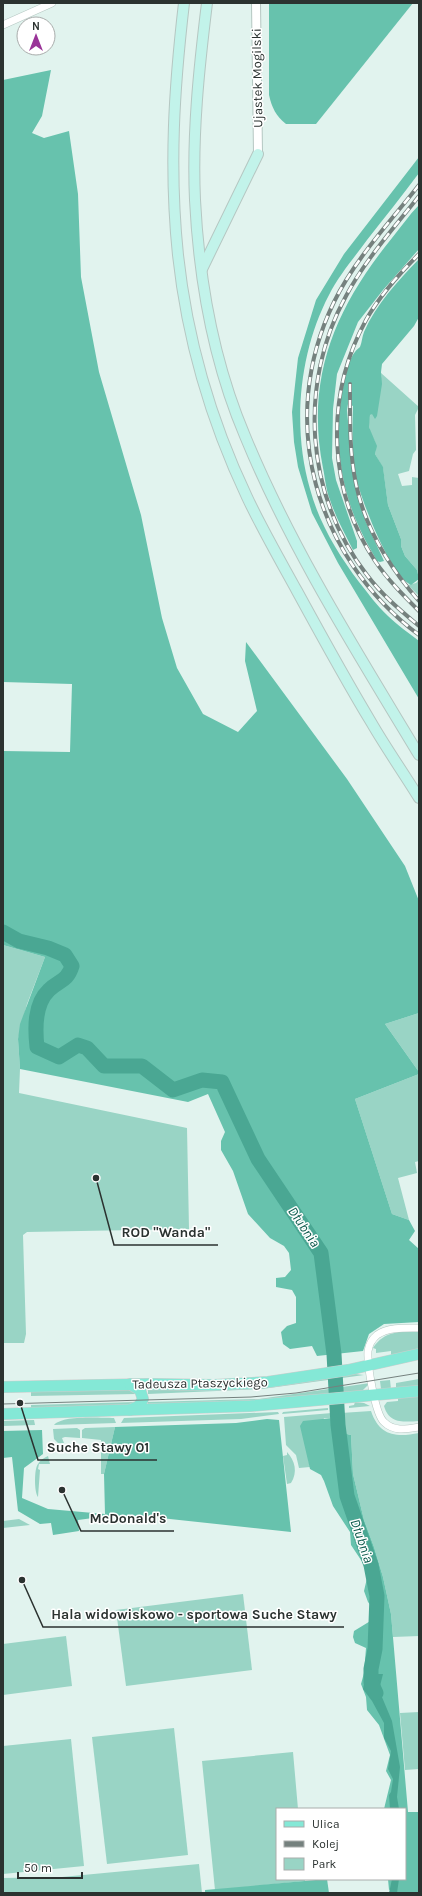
<svg xmlns="http://www.w3.org/2000/svg" width="422" height="1896" viewBox="0 0 422 1896" font-family="Karla,sans-serif">
  <style>
    .green { fill: #99d4c5 }
    .forest { fill: #67c2ad }
    .water { fill: #4aa793 }
    .lines { fill: none; stroke-linecap: round; stroke-linejoin: round }
    .river { stroke: #4aa793; stroke-width: 15 }
    .minor-casing { stroke: #b5c7c2; stroke-width: 8 }
    .tertiary-casing { stroke: #b5c7c2; stroke-width: 10 }
    .secondary-casing { stroke: #b5c7c2; stroke-width: 12 }
    .primary-casing { stroke: #cccecd; stroke-width: 12 }
    .minor { stroke: #fff; stroke-width: 7 }
    .tertiary { stroke: #fff; stroke-width: 8 }
    .secondary { stroke: #c2f3ea; stroke-width: 10 }
    .primary { stroke: #84e8d6; stroke-width: 11 }
    .tram { stroke: #75817e; stroke-width: 1 }
    .rail-casing { stroke: #75817e; stroke-width: 4 }
    .rail { stroke: #fff; stroke-width: 2.5; stroke-dasharray: 8; stroke-linecap: butt }
    .labels { text-anchor: middle; dominant-baseline: central; stroke-width: 3; stroke-linejoin: round; paint-order: stroke }
    .street-label { font-size: 13px; fill: #2b3230; stroke: #fff }
    .water-label { font-size: 14px; font-style: italic; fill: #0f5c4e; stroke: #fff }
    .leader { fill: none; stroke: #2b3230; stroke-width: 1.5 }
    .callout-dot { fill: #2b3230; stroke: #fff; stroke-width: 1.5 }
    .callout-label { font-size: 14px; text-anchor: middle; font-weight: bold; fill: #2b3230; stroke: #fff; stroke-width: 3; stroke-linejoin: round; paint-order: stroke }
  </style>
  <rect width="100%" height="100%" fill="#e1f3ee"/>
  <!-- green -->
  <g class="green">
    <path d="M381,373L419,407L415,415L416,450L413,454L409,471L398,474L402,486L412,485V477L419,478V596L408,585L416,583L419,580L417,570L405,556L401,546V539L388,505L383,468L375,454C378,440 371,438 369,427C367,411 383,393 381,373Z"/>
    <path d="M3,945L45,957L27,1004L18,1039L20,1069L19,1093L187,1128L189,1229L27,1232L23,1235L26,1334L24,1343H3Z"/>
    <path d="M419,1013V1072L385,1024Z"/>
    <path d="M419,1074V1161L415,1162L417,1173L398,1178L409,1220L392,1214L355,1099Z"/>
    <path d="M419,1331V1349L391,1355V1351L376,1353V1349L373,1348C385,1330 400,1332 419,1331Z"/>
    <path d="M355,1374L364,1375L262,1389L148,1394V1389Z"/>
    <path d="M419,1379V1386L396,1389V1383Z"/>
    <path d="M390,1380L391,1389H381L380,1381Z"/>
    <path d="M370,1383L362,1391L274,1400L148,1404V1402L259,1399Z"/>
    <path d="M131,1388L137,1394L31,1396V1391Z"/>
    <path d="M419,1396V1421C404,1422 389,1424 384,1406L387,1402L398,1401V1398Z"/>
    <path d="M136,1402L133,1405L31,1409V1405Z"/>
    <path d="M355,1402L364,1403L370,1406L349,1408V1406L354,1405Z"/>
    <path d="M328,1408V1410L282,1414L283,1412Z"/>
    <path d="M371,1411C379,1435 395,1438 419,1433V1636L393,1637L391,1614L383,1577L374,1547L364,1520L353,1474L351,1435L343,1433L341,1413Z"/>
    <path d="M278,1412L279,1414L241,1419L121,1423L124,1418Z"/>
    <path d="M332,1413V1418H324L308,1458L310,1467L299,1468L296,1455L286,1445L284,1417Z"/>
    <path d="M114,1418L116,1423L54,1425C63,1415 100,1418 114,1418Z"/>
    <path d="M34,1420L35,1425L3,1426V1421Z"/>
    <path d="M115,1427L104,1474H101V1451L97,1446L101,1445V1440L82,1438V1430L85,1428Z"/>
    <path d="M77,1428L80,1430V1438L65,1437L62,1438L64,1443H58L54,1439L53,1429Z"/>
    <path d="M287,1452C295,1461 298,1472 291,1483L287,1484L283,1456L287,1455Z"/>
    <path d="M48,1456L50,1464H39L38,1469L40,1470L38,1497C34,1493 34,1468 38,1464C40,1460 44,1458 48,1456Z"/>
    <path d="M19,1519L30,1525L3,1528V1521Z"/>
    <path d="M243,1594L252,1670L126,1686L116,1610Z"/>
    <path d="M66,1636L72,1686L3,1695V1644Z"/>
    <path d="M419,1712V1769L405,1770L400,1713Z"/>
    <path d="M174,1728L188,1855L107,1864L92,1737Z"/>
    <path d="M71,1739L84,1866L3,1874V1746Z"/>
    <path d="M293,1752L298,1809H277V1879H305V1881L215,1890L202,1761Z"/>
    <path d="M199,1864L202,1893H63L62,1883L63,1893H3V1878L62,1877Z"/>
  </g>
  <!-- forest -->
  <g class="forest">
    <path d="M269,3H413L316,124H286C276,116 272,108 269,95Z"/>
    <path d="M51,70L42,116L32,133L44,138L69,131L78,194L81,277L99,372L141,515L162,618L177,668L203,714L238,732L257,711L245,661L246,642L347,779L405,866L419,901V1013L385,1024L419,1072V1074L355,1099L392,1214L409,1220L415,1231L409,1240L419,1249V1322L384,1324L369,1334L363,1351L317,1356L312,1346L290,1349L283,1344L281,1332L287,1326L296,1323V1297L292,1290L276,1287V1278L285,1277L291,1270L289,1253L284,1246L270,1238L248,1214L233,1171L221,1150V1141L225,1132L208,1094L188,1102L20,1069L18,1039L20,1024L45,957L3,945V751L70,752L72,684L3,682V80Z"/>
    <path d="M419,157V173C402,196 384,218 367,240C354,258 339,275 329,295C299,352 292,427 310,489C319,523 338,554 359,582C368,593 377,606 388,616C397,625 409,633 419,641V699L338,563L312,513L298,467L294,442L292,412L298,358L316,300L344,254Z"/>
    <path d="M419,205V249L383,290L358,322L337,374L333,409L332,458L336,480L357,541V548L353,550C345,534 336,518 330,500C326,490 325,478 323,468C305,377 336,307 392,238C401,227 409,215 419,205Z"/>
    <path d="M419,259V317L414,326L382,364L381,372L382,384L377,416L375,419L372,414L370,415L369,427L377,446L375,454L383,467L388,505L401,539V546L405,556L417,570L419,579L411,585C390,575 361,500 356,477C352,454 352,429 353,406L348,404L347,410L353,476L365,520L384,561L380,562L377,561C369,547 361,533 355,518C338,476 334,426 344,383C347,370 349,355 360,347C362,342 362,337 364,332C376,304 398,281 419,259Z"/>
    <path d="M332,1418C339,1426 339,1433 351,1435L353,1474L364,1520L374,1547L383,1577L391,1614L408,1812H419V1893H397V1887L389,1890L388,1879H405V1809H384L391,1780L386,1771L390,1755L379,1725L367,1710L366,1697L361,1684L364,1673L366,1648L355,1643L353,1637L354,1631L372,1620V1607L368,1602L364,1591L367,1578L365,1566L351,1545L350,1532L333,1506L324,1481L321,1475L310,1469L300,1426L303,1421Z"/>
    <path d="M267,1419L279,1420L291,1532L142,1516H108L78,1520L79,1531L53,1535L51,1523L40,1524L18,1511L12,1457L3,1458V1431L42,1430L43,1454L24,1468L22,1498L48,1509L105,1514L104,1474L115,1427L236,1423Z"/>
    <path d="M327,1879L329,1893H205V1890Z"/>
  </g>
  <!-- water -->
  <g class="water">
    <path d="M366,1674H383L379,1690L392,1721L400,1767L397,1797L399,1809H390L389,1795L391,1792L393,1779L388,1769L391,1751L384,1738V1723L372,1701L363,1689Z"/>
    <path d="M392,1879H399L397,1893H389Z"/>
  </g>
  <g class="lines">
    <!-- river -->
    <path class="river" d="M3,932L19,941L48,948L65,955L72,966C67,982 59,980 49,990C34,1004 35,1029 37,1047L59,1057L78,1045L87,1048L104,1066H142L173,1090L202,1080L222,1082L258,1159L321,1253L334,1354L338,1425L347,1496L371,1565L377,1596L375,1649L371,1669V1682L376,1693"/>
    <defs>
      <g id="minor">
        <path d="M3,25L52,3"/>
        <path d="M419,1328C406,1328 388,1327 377,1335C372,1339 369,1345 368,1351C367,1364 375,1414 384,1422C394,1432 407,1429 419,1427"/>
      </g>
      <path id="tertiary" d="M256,3L258,154"/>
      <g id="secondary">
        <path d="M184,3C174,89 169,168 178,255C187,338 211,421 247,497C262,529 280,560 297,591C321,635 345,679 371,722C386,748 403,772 419,798"/>
        <path d="M207,3C199,68 192,134 195,200C199,279 214,363 245,436C291,548 357,652 419,755"/>
        <path d="M202,269L258,154"/>
      </g>
      <g id="primary">
        <path d="M3,1387L150,1384L214,1385L268,1382L348,1370L419,1354"/>
        <path d="M130,1410L139,1406L143,1399L140,1390L130,1384"/>
        <path d="M3,1414L250,1406L419,1391"/>
      </g>
    </defs>
    <!-- minor casing -->
    <use href="#minor" class="minor-casing"/>
    <!-- tertiary casing -->
    <use href="#tertiary" class="tertiary-casing"/>
    <!-- secondary casing -->
    <use href="#secondary" class="secondary-casing"/>
    <!-- primary casing -->
    <use href="#primary" class="primary-casing"/>
    <!-- minor -->
    <use href="#minor" class="minor"/>
    <!-- tertiary -->
    <use href="#tertiary" class="tertiary"/>
    <!-- secondary -->
    <use href="#secondary" class="secondary"/>
    <!-- primary -->
    <use href="#primary" class="primary"/>
    <!-- tram -->
    <path class="tram" d="M3,1404L251,1397L296,1393L419,1373"/>
    <defs>
      <g id="rail">
        <path d="M419,185C390,222 355,259 334,302C276,421 315,557 419,635"/>
        <path d="M419,196C394,228 365,260 346,296C298,383 305,496 367,575C382,595 400,610 419,626"/>
        <path d="M419,254C399,274 380,295 366,320C325,395 327,489 375,561C388,580 403,595 419,611"/>
        <path d="M350,384C350,417 349,451 356,484C365,528 390,568 419,601"/>
      </g>
    </defs>
    <!-- rail casing -->
    <use href="#rail" class="rail-casing"/>
    <!-- rail -->
    <use href="#rail" class="rail"/>
  </g>
  <g class="labels">
    <!-- street labels -->
    <g class="street-label">
      <text transform="translate(257 78) rotate(-91)">Ujastek Mogilski</text>
      <text transform="translate(200 1383) rotate(-1)">Tadeusza Ptaszyckiego</text>
    </g>
    <!-- water labels -->
    <g class="water-label">
      <text transform="translate(304 1227) rotate(56)">Dłubnia</text>
      <text transform="translate(362 1541) rotate(71)">Dłubnia</text>
    </g>
  </g>
  <!-- callouts -->
  <path class="leader" d="M96 1178L114 1245H218M20 1403L38 1460H157M62 1490L81 1531H174M22 1580L43 1627H344"/>
  <g class="callout-dot">
    <circle cx="96" cy="1178" r="4"/>
    <circle cx="20" cy="1403" r="4"/>
    <circle cx="62" cy="1490" r="4"/>
    <circle cx="22" cy="1580" r="4"/>
  </g>
  <g class="callout-label">
    <text x="166" y="1237">ROD "Wanda"</text>
    <text x="98" y="1452">Suche Stawy 01</text>
    <text x="128" y="1523">McDonald's</text>
    <text x="194" y="1619">Hala widowiskowo - sportowa Suche Stawy</text>
  </g>
  <!-- border -->
  <rect width="422" height="1896" fill="none" stroke="#2b3230" stroke-width="8"/>
  <!-- legend -->
  <rect x="276" y="1808" width="130" height="72" fill="#ffffff" stroke="#aaadac"/>
  <rect x="284" y="1821" width="20" height="6" fill="#84e8d6" stroke="#aaadac"/>
  <text x="312" y="1828" font-size="12" fill="#2b3230">Ulica</text>
  <rect x="284" y="1841" width="20" height="6" fill="#75817e" stroke="#aaadac"/>
  <text x="312" y="1848" font-size="12" fill="#2b3230">Kolej</text>
  <rect x="284" y="1858" width="20" height="12" fill="#99d4c5" stroke="#aaadac"/>
  <text x="312" y="1868" font-size="12" fill="#2b3230">Park</text>
  <!-- north arrow -->
  <g transform="translate(36 36)"><circle r="19" fill="#ffffff" stroke="#aaadac"/>
  <path d="M0-3L7 15L0 10L-7 15Z" fill="#9a3498"/>
  <text y="-6" font-size="11" font-weight="bold" text-anchor="middle" fill="#2b3230">N</text>
  </g>
  <!-- scale -->
  <path d="M18 1872v6h64v-6" fill="none" stroke="#2b3230" stroke-width="2"/>
  <text x="24" y="1872" font-size="12" fill="#2b3230" stroke="#ffffff" stroke-width="3" paint-order="stroke">50 m</text>
</svg>
